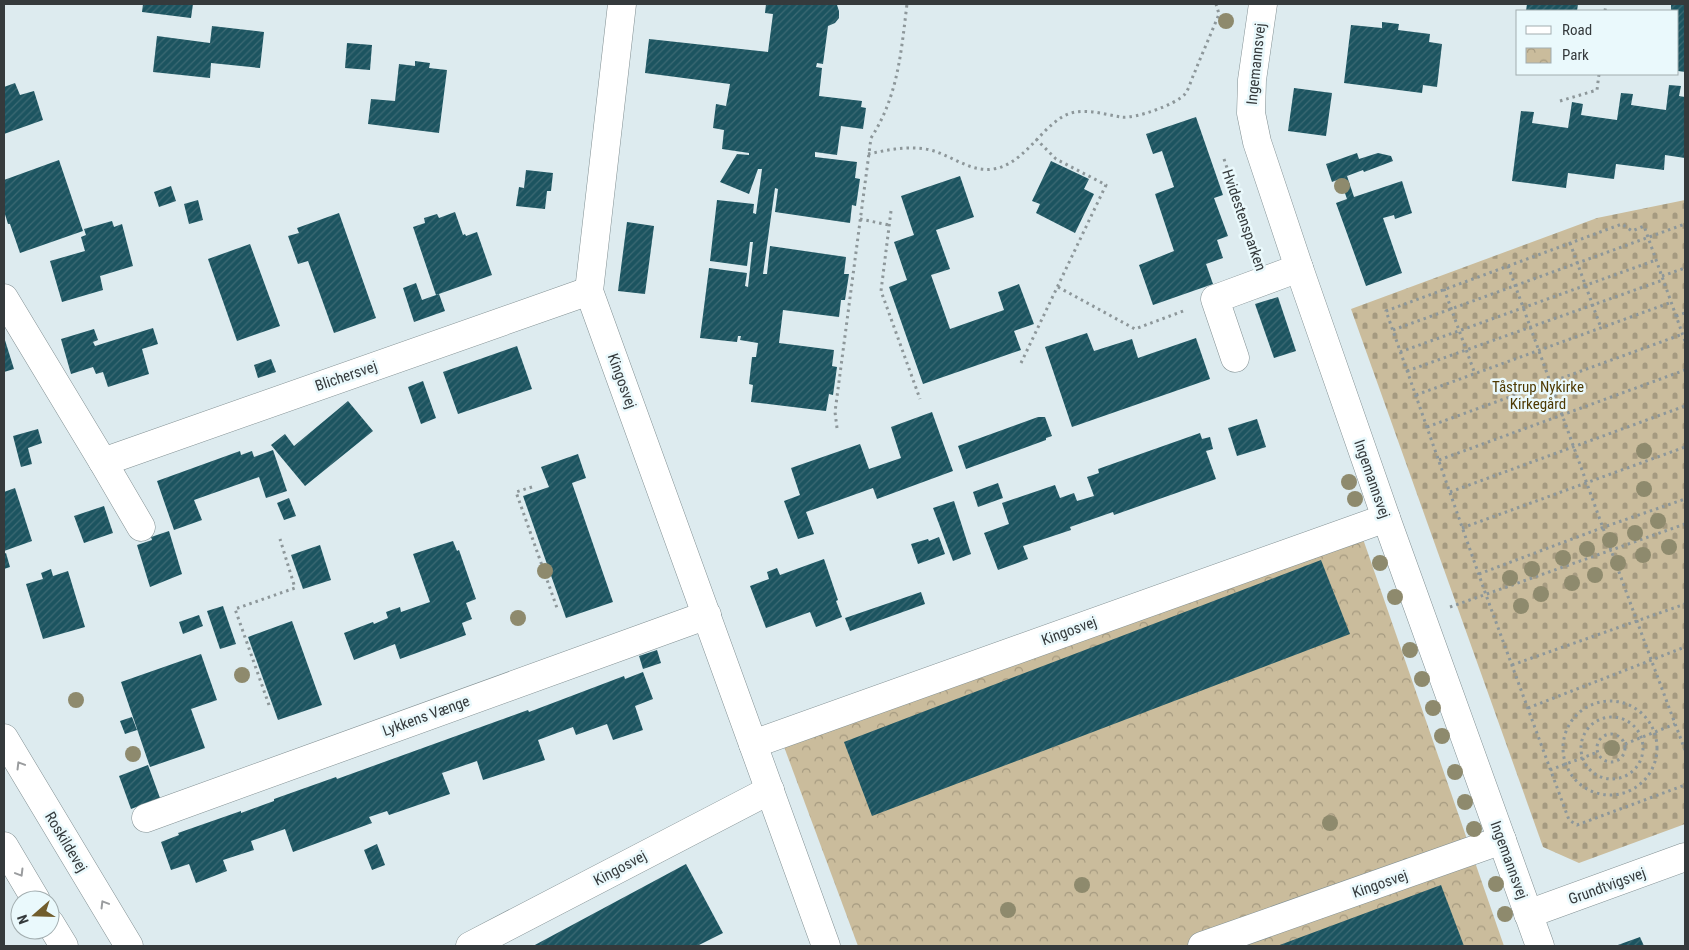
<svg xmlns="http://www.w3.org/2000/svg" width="1689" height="950" viewBox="0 0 1689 950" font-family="'Roboto Condensed',sans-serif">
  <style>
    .cemetery { fill: url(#cemetery-stones) }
    .park { fill: url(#park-crowns) }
    .building { fill: url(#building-hatch) }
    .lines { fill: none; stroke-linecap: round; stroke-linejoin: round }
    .minor-casing { stroke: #829093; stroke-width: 29 }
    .major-casing { stroke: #829093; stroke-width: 29 }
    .path { stroke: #8d979a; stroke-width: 3; stroke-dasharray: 2.5 4; stroke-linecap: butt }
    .minor { stroke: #fff; stroke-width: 28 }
    .major { stroke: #fff; stroke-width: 28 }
    .tree { fill: #8e8a6d }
    .oneway { stroke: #9a9c9e }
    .labels { text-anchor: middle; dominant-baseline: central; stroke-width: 5; stroke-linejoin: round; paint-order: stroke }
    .street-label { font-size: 15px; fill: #353a3c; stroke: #eaf9fc }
    .park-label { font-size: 15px; fill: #4e3a03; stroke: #eaf9fc }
  </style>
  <defs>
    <pattern id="cemetery-stones" width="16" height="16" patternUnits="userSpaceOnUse" patternTransform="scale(1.25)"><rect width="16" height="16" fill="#cabc9c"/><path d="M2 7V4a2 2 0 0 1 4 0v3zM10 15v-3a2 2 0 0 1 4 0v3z" fill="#a59a80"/></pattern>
    <pattern id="park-crowns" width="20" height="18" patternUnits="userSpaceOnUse" patternTransform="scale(1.25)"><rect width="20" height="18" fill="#cabc9c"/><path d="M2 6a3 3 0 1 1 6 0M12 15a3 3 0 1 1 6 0" fill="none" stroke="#a59a80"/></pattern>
    <pattern id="building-hatch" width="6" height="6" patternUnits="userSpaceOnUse" patternTransform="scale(1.25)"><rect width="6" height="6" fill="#1c5460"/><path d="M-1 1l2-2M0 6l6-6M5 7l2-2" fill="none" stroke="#3d6a74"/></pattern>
  </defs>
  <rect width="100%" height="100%" fill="#ddebef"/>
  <!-- cemetery -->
  <path class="cemetery" d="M1685,200V824L1579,863L1543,847L1351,309L1597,218Z"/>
  <!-- park -->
  <path class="park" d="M1362,536L1504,946H858L783,744Z"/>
  <!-- building -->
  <g class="building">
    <path d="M143,4H193L191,18L142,12Z"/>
    <path d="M766,4L837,5L839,11V18L835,23L828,26L823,64L817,63L816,67L822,68L819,96L862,101L861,107L866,108L863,129L841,126L837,155L815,152V157L857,162L855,178L860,179L856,206L852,205L850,223L775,212L778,189L775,188L763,274H767L770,246L846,257L844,274H849L845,300H841L839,317L783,310L779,343L834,350L832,366L837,367L833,395L829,394L826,411L751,402L753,385L749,384L752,357H756L758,343L740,340L741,336H738L737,342L700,338L709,268L747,273L745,286L748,287L753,242H750L747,266L710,261L717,200L754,204L753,213L756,214L762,169H758L749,194L720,182L737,154L749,155V153L722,149L724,130L713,128L716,104L726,106L730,84L645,73L649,39L768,52L773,14L765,13Z"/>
    <path d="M1527,4H1578L1577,11H1526Z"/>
    <path d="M1671,4H1685V72L1678,71V11H1671Z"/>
    <path d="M1382,22L1399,24L1398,30L1430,34L1429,42L1442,44L1437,87L1423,85L1422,93L1344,83L1351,25L1382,28Z"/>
    <path d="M212,26L264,32L260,68L211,63L210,78L153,72L157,36L210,43Z"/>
    <path d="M347,43L372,45L370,70L345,68Z"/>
    <path d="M415,61L430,63L429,68L447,70L439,133L368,124L371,99L395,101L399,64L415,66Z"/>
    <path d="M15,83L20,95L34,91L43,120L4,134V87Z"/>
    <path d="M1669,85L1681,86L1679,96L1685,97V158L1665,155L1664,170L1616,164L1614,179L1568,173L1566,188L1512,181L1521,111L1534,112L1532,123L1568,128L1572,102L1583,104L1581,115L1617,120L1621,93L1633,94L1631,105L1666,110Z"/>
    <path d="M1294,88L1332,93L1326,136L1288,131Z"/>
    <path d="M1196,117L1223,195L1214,198L1228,236L1217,240L1223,258L1206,264L1213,284L1153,305L1139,265L1174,251L1155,194L1174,187L1162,151L1153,154L1146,134Z"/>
    <path d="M1357,153L1359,159L1378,153L1391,156L1393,161L1364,172L1363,170L1347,176L1354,197L1402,181L1412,213L1395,219L1394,215L1383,218L1402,273L1366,286L1336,203L1347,199L1340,179L1332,182L1326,164Z"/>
    <path d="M59,160L83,231L20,253L10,224H8L4,211V199H5L4,180Z"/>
    <path d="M1051,161L1089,179L1084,189L1094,194L1075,233L1036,213L1040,204L1032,201Z"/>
    <path d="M526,170L553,173L551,191H547L545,209L516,206L519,187L524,188Z"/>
    <path d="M960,176L974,217L936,230L950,269L931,275L950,329L1004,310L998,292L1019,284L1034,324L1014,331L1021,350L923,384L889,287L907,280L894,242L914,235L901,196Z"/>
    <path d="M171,186L176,201L159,207L154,192Z"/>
    <path d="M198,200L203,220L189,224L184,204Z"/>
    <path d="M455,212L463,235L465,234L466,236L477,232L492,275L436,295L413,227L425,223L424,218L437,214L439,218Z"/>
    <path d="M339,213L376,318L334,333L308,261L298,264L288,236L299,233L297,228Z"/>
    <path d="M112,221L114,227L122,224L133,266L100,276L103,290L62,302L50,261L85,251L81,237L86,235L84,229Z"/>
    <path d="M627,222L654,226L645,294L618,291Z"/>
    <path d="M250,244L280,326L237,341L208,259Z"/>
    <path d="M416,283L422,300L439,294L445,311L414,322L403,288Z"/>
    <path d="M1278,297L1296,351L1274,358L1255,304Z"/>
    <path d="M153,328L158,344L142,349L149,374L108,387L103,372L96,374L93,367L71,374L61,339L94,329L98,340L93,342L95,346Z"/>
    <path d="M1087,333L1094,351L1132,339L1138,358L1196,338L1210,379L1072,427L1045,347Z"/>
    <path d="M4,337L14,369L4,372Z"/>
    <path d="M517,346L532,389L458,414L443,372Z"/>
    <path d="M271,359L276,372L258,378L254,365Z"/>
    <path d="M423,381L436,418L421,424L408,387Z"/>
    <path d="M348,401L373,431L305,486L271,445L285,434L294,446Z"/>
    <path d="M932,412L953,471L877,499L873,488L806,512L814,534L798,539L784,501L800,495L791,468L860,444L869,469L901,458L891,427Z"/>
    <path d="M1038,417H1045L1052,436L1046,438V440L966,469L958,446Z"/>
    <path d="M1257,419L1266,447L1237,456L1228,428Z"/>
    <path d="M38,429L42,443L28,448L32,464L21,467L13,436Z"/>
    <path d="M1200,433L1202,439L1210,437L1213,449L1206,451L1216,479L1114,515L1113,512L1070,527L1071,530L1023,546L1028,559L998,570L984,533L1009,524L1002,503L1055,485L1060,498L1074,493L1077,501L1094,496L1087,477L1099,473L1098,469Z"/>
    <path d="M273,450L287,491L266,498L259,477L194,500L202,520L174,530L157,481L240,451L241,455L252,451L254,457Z"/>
    <path d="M578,454L586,478L572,483L613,602L566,618L523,496L549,487L541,467Z"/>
    <path d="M998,483L1003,498L978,507L973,492Z"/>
    <path d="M15,488L32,541L4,551V492Z"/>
    <path d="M289,498L296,516L284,520L277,503Z"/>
    <path d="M954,501L971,554L953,561L933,508Z"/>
    <path d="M104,506L113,533L84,543L74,516Z"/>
    <path d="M169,531L182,574L150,587L137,545L152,540L151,537Z"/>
    <path d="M939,537L945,554L918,564L911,544L928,539L929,541Z"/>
    <path d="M453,541L457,551L459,550L476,599L466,603L472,619L462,623L466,635L400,659L395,644L354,660L344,633L373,622L374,624L388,618L386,612L400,607L401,612L430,602L413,554Z"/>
    <path d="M320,545L331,580L303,589L291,555Z"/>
    <path d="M6,553L10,567L4,569V554Z"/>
    <path d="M824,559L838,600L836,601L842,617L816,627L810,612L766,628L750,586L769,579L767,572L777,568L780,575Z"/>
    <path d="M1321,560L1350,634L872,816L844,742Z"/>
    <path d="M51,569L53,576L68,571L85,627L43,639L26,584L43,579L41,573Z"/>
    <path d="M921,592L925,604L850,631L845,618Z"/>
    <path d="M223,606L236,644L220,649L207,611Z"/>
    <path d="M199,615L203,626L183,634L179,622Z"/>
    <path d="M292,621L322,705L278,720L248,637Z"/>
    <path d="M657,650L661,663L643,669L639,656Z"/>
    <path d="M201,654L217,700L191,709L205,748L150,767L121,682Z"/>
    <path d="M643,672L653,699L635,706L643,730L613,740L607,724L576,735L573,727L538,740L545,760L483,780L477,761L442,773L450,794L389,815L387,811L369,817L372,823L293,852L285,829L251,841L254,850L223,860L227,871L196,883L189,864L171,870L161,842L179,835L178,833L241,811V813L274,801V799L336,777L337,779L528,710L529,712L624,676L625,679Z"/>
    <path d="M132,717L137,730L125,734L120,721Z"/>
    <path d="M148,765L160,798L131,809L119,776Z"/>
    <path d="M377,844L385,865L372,870L364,850Z"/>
    <path d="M686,864L723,933L697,946H533Z"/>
    <path d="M1441,885L1464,946H1277Z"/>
    <path d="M1640,937L1644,946H1615Z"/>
  </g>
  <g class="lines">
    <defs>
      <g id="minor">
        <path d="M622,4L589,291L826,946"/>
        <path d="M1263,4L1252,80L1251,113L1257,142L1299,268L1386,518L1540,946"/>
        <path d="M4,298L103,462L589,291"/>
        <path d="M1235,358L1215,299L1299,268"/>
        <path d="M103,462L141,527"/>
        <path d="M753,744L1386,518"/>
        <path d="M146,818L707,615"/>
        <path d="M1528,914L1685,857"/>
        <path d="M470,946L770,790"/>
        <path d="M1202,946L1502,840"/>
      </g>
      <g id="major">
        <path d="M4,738L129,946"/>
        <path d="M4,846L36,900"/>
        <path d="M50,923L64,946"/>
      </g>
    </defs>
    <!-- minor casing -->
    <use href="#minor" class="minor-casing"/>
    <!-- major casing -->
    <use href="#major" class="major-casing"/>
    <!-- path -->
    <g class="path">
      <path d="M1605,11L1606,4"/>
      <path d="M1560,101L1597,90L1599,74"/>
      <path d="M868,154C887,150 905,146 925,149C948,152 969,173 993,169C1022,165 1038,132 1062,117C1080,106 1102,114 1121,117C1135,119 1175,105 1185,94C1189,89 1191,80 1194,74C1202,54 1211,34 1219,14L1216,4"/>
      <path d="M1224,159L1255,251"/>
      <path d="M891,211L881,291L920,399"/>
      <path d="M860,219L889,225"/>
      <path d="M1570,243L1601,328"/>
      <path d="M1508,266C1567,427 1624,589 1685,750"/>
      <path d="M1662,276L1685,268"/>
      <path d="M1058,287L1135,329L1186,310"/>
      <path d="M1444,289L1475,374"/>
      <path d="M1676,316L1685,313"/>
      <path d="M1393,330L1685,224"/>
      <path d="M1685,341L1644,226L1632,231L1622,224L1386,311L1486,595L1569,820L1577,825L1685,785"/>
      <path d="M1400,352L1656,260"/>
      <path d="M1021,363L1106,185L1056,159L1036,139"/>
      <path d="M1407,371L1663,280"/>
      <path d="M1416,395L1672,302"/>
      <path d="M1427,427L1683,334"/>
      <path d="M837,428L835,412L871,138C898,96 901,53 907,4"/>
      <path d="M1439,460L1685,370"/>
      <path d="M532,487L516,492L557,608"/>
      <path d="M1450,492L1685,406"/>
      <path d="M1462,528L1685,447"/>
      <path d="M1479,574L1604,527L1685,499"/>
      <path d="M1450,607L1685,524"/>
      <path d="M1512,665L1685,604"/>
      <circle cx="1610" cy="748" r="47"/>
      <path d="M269,705L235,609L295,588L280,539"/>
      <path d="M1528,708L1685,647"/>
      <circle cx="1612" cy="748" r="31"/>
      <circle cx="1611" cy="748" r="14"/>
      <path d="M1625,744L1675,724"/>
      <path d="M1550,770L1598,752"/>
    </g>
    <!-- minor -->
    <use href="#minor" class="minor"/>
    <!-- major -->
    <use href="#major" class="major"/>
  </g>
  <!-- trees -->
  <g class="tree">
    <circle cx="1226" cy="21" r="8"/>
    <circle cx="1342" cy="186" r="8"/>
    <circle cx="1644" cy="451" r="8"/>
    <circle cx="1349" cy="482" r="8"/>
    <circle cx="1644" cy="489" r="8"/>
    <circle cx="1355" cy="499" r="8"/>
    <circle cx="1658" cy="521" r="8"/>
    <circle cx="1635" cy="533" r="8"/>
    <circle cx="1610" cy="540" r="8"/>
    <circle cx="1669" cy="547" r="8"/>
    <circle cx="1587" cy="549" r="8"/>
    <circle cx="1643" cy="555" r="8"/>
    <circle cx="1563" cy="558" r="8"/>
    <circle cx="1380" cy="563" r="8"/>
    <circle cx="1618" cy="563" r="8"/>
    <circle cx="1532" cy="569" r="8"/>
    <circle cx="545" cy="571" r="8"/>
    <circle cx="1595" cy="575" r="8"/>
    <circle cx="1510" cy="578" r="8"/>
    <circle cx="1572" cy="583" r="8"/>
    <circle cx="1541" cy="594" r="8"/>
    <circle cx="1395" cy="597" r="8"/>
    <circle cx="1521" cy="606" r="8"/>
    <circle cx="518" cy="618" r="8"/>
    <circle cx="1410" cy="650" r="8"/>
    <circle cx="242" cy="675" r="8"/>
    <circle cx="1422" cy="679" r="8"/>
    <circle cx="76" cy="700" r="8"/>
    <circle cx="1433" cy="708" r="8"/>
    <circle cx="1442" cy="736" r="8"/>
    <circle cx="1612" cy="748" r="8"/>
    <circle cx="133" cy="754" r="8"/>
    <circle cx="1455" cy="772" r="8"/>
    <circle cx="1465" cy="802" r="8"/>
    <circle cx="1330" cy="823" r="8"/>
    <circle cx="1474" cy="829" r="8"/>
    <circle cx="1496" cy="884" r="8"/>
    <circle cx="1082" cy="885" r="8"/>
    <circle cx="1008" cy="910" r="8"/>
    <circle cx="1505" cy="914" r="8"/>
  </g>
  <!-- one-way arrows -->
  <defs><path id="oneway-chevron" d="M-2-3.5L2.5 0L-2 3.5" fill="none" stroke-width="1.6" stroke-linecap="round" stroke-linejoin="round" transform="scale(1.25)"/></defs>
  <g class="oneway">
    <use href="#oneway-chevron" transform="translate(20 765) rotate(-121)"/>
    <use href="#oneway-chevron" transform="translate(20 873) rotate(59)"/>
    <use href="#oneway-chevron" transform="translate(104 904) rotate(-121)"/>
  </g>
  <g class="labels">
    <!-- street labels -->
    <g class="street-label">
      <text transform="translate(1256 64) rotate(-84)">Ingemannsvej</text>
      <text transform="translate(1244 220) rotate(71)">Hvidestensparken</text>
      <text transform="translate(346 376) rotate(-19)">Blichersvej</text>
      <text transform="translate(622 381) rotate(70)">Kingosvej</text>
      <text transform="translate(1372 479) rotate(71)">Ingemannsvej</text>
      <text transform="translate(1069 631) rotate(-20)">Kingosvej</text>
      <text transform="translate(426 716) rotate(-20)">Lykkens Vænge</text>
      <text transform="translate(66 842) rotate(59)">Roskildevej</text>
      <text transform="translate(1509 860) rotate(70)">Ingemannsvej</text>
      <text transform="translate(620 868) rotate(-28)">Kingosvej</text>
      <text transform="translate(1380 884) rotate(-19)">Kingosvej</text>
      <text transform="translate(1607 886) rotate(-20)">Grundtvigsvej</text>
    </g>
    <!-- park labels -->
    <g class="park-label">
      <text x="1538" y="387">Tåstrup Nykirke<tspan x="1538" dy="17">Kirkegård</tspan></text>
    </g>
  </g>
  <!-- border -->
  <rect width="1689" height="950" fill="none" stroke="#353a3c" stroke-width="10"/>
  <!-- legend -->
  <rect x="1516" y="10" width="162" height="65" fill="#eaf9fc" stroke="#a2adaf"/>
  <rect x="1526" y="26" width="25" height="8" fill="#ffffff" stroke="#a2adaf"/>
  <text x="1562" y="35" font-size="15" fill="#353a3c">Road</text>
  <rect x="1526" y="48" width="25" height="15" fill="url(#park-crowns)" stroke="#a2adaf"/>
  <text x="1562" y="60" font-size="15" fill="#353a3c">Park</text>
  <!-- north arrow -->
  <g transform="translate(35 915) rotate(250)"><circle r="24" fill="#eaf9fc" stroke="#a2adaf"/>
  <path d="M0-4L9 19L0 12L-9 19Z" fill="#715d2c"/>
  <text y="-8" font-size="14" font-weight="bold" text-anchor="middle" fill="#353a3c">N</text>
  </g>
</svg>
